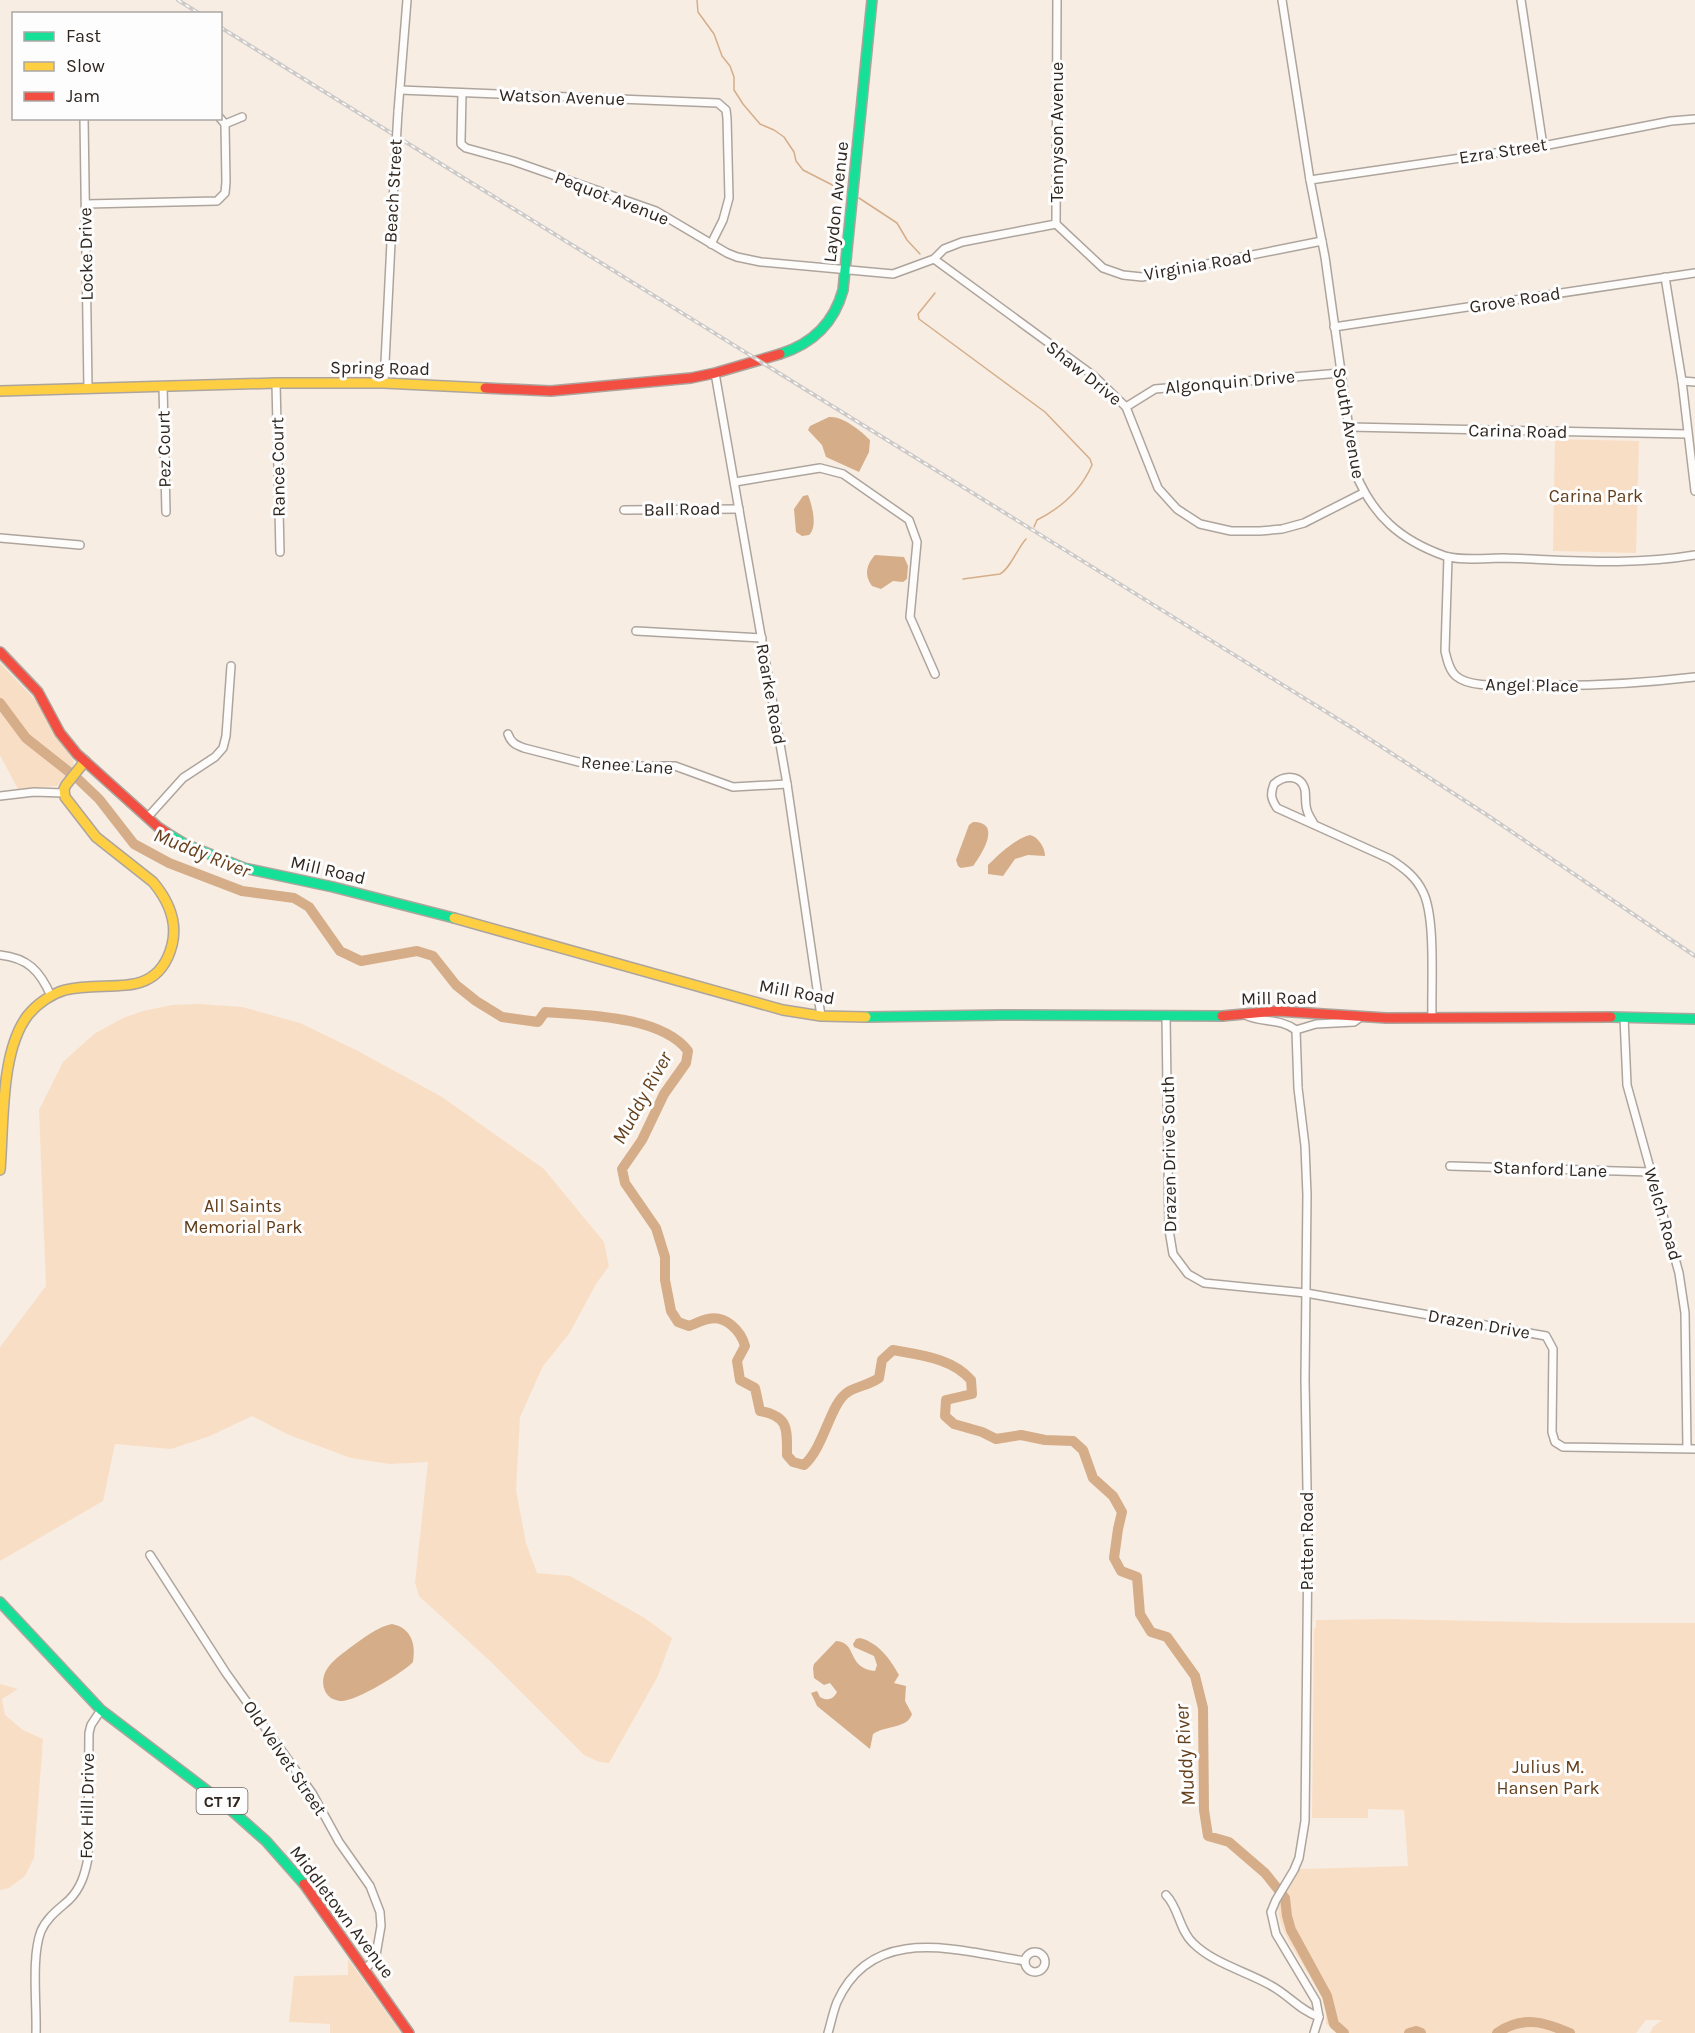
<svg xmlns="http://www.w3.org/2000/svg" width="1695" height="2033" viewBox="0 0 1695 2033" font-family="Karla,sans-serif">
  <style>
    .green { fill: #f9dec6 }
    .water { fill: #d5ad89 }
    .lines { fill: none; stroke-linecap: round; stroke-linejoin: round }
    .stream { stroke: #d5ad89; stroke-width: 1.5 }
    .river { stroke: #d5ad89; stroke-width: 10 }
    .street-casing { stroke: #ada59d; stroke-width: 10 }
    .fast-casing { stroke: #ada59d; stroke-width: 12 }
    .slow-casing { stroke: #ada59d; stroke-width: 12 }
    .jam-casing { stroke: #ada59d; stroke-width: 12 }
    .street { stroke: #fefcfb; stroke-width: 7 }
    .fast { stroke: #16e098; stroke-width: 9 }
    .slow { stroke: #ffcf43; stroke-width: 9 }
    .jam { stroke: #f24e42; stroke-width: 9 }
    .rail-casing { stroke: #cdcac8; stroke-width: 4 }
    .rail { stroke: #fdfdfd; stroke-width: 1.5; stroke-dasharray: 4.5; stroke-linecap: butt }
    .street-bridge-casing { stroke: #ada59d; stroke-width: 10; stroke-linecap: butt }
    .street-bridge { stroke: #fefcfb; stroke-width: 7 }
    .labels { text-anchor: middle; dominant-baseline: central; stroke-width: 6; stroke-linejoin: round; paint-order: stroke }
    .shield { fill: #fdfdfd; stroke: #6d6662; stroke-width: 1.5 }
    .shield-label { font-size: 16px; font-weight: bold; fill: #2f261f }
    .street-label { font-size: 18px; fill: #2f261f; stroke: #fdfdfd }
    .park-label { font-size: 18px; fill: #623d19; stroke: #fdfdfd }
    .water-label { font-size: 20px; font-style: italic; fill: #66401c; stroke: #fdfdfd }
  </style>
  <rect width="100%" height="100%" fill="#f7ede3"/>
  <!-- green -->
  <g class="green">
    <path d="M1555,439L1639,441L1636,553L1553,551Z"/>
    <path d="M0,663L38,703L54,732L73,760L74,767L57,786L18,789L0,755Z"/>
    <path d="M199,1004L242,1007L300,1023L358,1051L442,1097L544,1169L604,1242L609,1266L596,1284L569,1334L543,1366L520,1417L516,1490L526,1543L537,1573L570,1576L643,1617L672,1638L658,1676L609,1763L599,1762L584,1755L490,1661L419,1596L415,1583L428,1462L389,1464L351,1458L289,1435L252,1416L210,1436L171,1449L115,1444L103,1501L0,1561V1347L46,1286L39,1110L63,1062L94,1034L123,1018L143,1011L172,1005Z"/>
    <path d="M1387,1619L1572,1623H1695V2033H1650L1653,2027L1662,2020H1646L1636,2033H1342L1326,2024V2009L1324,2000C1314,1978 1273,1928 1279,1905C1283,1893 1294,1881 1300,1869L1408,1866L1404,1810L1368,1809V1818H1312L1314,1628H1316V1620Z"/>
    <path d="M0,1684L18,1689L2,1699L5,1715L23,1730L43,1739L34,1858L25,1876L9,1888L0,1890Z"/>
    <path d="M348,1959L401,2033H330V2024L289,2022L294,1976L348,1975Z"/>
  </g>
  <!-- water -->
  <g class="water">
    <path d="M829,417C843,416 860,430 870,440L869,452L859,472L826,457L822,445L808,430L810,426Z"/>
    <path d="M808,495C812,505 818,527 809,535L802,536L796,532L794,509L803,496Z"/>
    <path d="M875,555L904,557L908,566L907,579L903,582L893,581L881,589L872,586C864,575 866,565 875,555Z"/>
    <path d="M973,822C1003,822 981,855 973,866L961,868L958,866L956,860L969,825Z"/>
    <path d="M1030,835C1038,837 1045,847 1045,856L1028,855L1015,859L1003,876L988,874V865C999,854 1015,839 1030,835Z"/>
    <path d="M392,1624C412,1628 416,1645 413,1662C403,1673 353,1703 340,1701C333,1700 328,1697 325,1691C317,1670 337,1658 351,1647C364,1638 377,1627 392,1624Z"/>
    <path d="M860,1638C879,1643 890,1659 899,1675L894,1683L906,1686L905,1701L912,1714C907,1729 886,1725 873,1734L870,1749L817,1706L811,1693L817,1691L820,1697C827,1701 833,1700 837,1692L830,1683L824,1685L814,1678L813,1668L814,1664L836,1641C858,1642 846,1668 875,1671L877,1665L874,1656L854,1647L853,1644L856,1639Z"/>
  </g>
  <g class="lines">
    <!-- stream -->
    <g class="stream">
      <path d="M697,0L698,12L714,34L722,56L730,66L734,77V90L743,104L760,124L774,130L784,137L794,152L796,161L803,170L846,192"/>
      <path d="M859,198L897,223L907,240L920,254"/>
      <path d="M935,293L918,314L919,319L1045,412L1090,459L1092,465C1081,490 1061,508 1037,520L1034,527"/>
      <path d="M963,579L1000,574C1010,569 1017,549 1026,539"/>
    </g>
    <!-- river -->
    <g class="river">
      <path d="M0,703L26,738L78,779L99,799L134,844L169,863L242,891L294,898L309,907L340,951L361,961L417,951L433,956L456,985L476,1001L502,1017L538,1022L545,1012C586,1015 662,1016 688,1051L686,1063L664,1094L642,1140L622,1169L625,1183L656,1228L665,1257V1280L671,1311L678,1322L689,1326C695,1324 702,1320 708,1319C726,1315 741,1331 745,1346L737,1361L740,1380L755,1388L760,1411C789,1416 787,1429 787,1455L793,1462L804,1465C825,1446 830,1403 848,1392C857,1386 867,1386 879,1378L882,1360L893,1350C920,1355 952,1358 971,1380L972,1394L946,1400L945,1416L954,1424L982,1432L996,1439L1021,1435L1045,1440L1073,1441L1083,1450L1093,1478L1113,1496L1122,1512L1118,1529L1114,1558L1121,1571L1137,1577L1140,1614L1151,1632L1167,1637L1195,1676L1203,1708L1204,1810L1208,1836L1229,1842L1265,1873L1285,1898L1287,1916L1291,1930L1327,1996L1334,2024L1344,2033"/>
      <path d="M1409,2033L1416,2031L1421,2033"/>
      <path d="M1497,2033C1523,2015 1544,2022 1570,2033"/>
    </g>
    <defs>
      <g id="street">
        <path d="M1282,0L1310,180L1325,257L1355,472C1373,516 1400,540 1445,556C1460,561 1487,558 1504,558C1567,560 1632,566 1695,555"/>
        <path d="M1521,0L1543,146"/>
        <path d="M400,90L718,103L726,110L727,118L729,198L723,220L711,244"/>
        <path d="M462,93L461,140V144L466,148L513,161L656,211L727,253L737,257L761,262L893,274L934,259L944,249L962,242L1056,224L1057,0"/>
        <path d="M398,112L407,0"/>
        <path d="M84,118L88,389"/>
        <path d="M220,118L225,124L242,117"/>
        <path d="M1310,180L1543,146L1671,121L1695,119"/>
        <path d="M86,204L217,201L225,193L226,182L225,124"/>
        <path d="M1056,224L1103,268L1123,275L1142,277L1322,241"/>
        <path d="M934,259L1094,376L1126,407L1158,488L1177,509L1200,524L1231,531H1260L1282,529L1304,523L1363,493"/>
        <path d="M1665,277L1682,381L1695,491"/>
        <path d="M1334,327L1695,273"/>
        <path d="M715,373L787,784L821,1016"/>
        <path d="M1682,381L1695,382"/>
        <path d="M276,383L280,552"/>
        <path d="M384,383L395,162"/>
        <path d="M163,386L166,512"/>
        <path d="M1126,407L1155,389L1340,373"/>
        <path d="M1349,427L1687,434"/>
        <path d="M735,482L820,468L843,474L909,520L917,542L910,617L935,674"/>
        <path d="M624,510L739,509"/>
        <path d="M0,538L80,545"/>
        <path d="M1448,557L1445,651C1447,659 1449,670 1456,676C1470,688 1502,685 1519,685C1578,687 1636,684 1695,677"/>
        <path d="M636,631L762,638"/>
        <path d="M508,734C511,743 516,745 524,748L594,766H675L733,787L787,784"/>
        <path d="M0,796L34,792L64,793"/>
        <path d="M147,818L183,778L215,757L223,748L226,736L231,666"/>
        <path d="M1314,824C1312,820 1308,815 1307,810C1305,804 1306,797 1305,790C1301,774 1284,775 1274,784C1270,794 1271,799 1277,808L1390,859C1404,868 1416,877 1423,892C1436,918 1431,986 1432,1018"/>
        <path d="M0,955C28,958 40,971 51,996"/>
        <path d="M1245,1015C1262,1023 1280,1018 1296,1030"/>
        <path d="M1166,1016L1169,1230L1173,1254L1188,1274L1204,1283L1306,1293L1546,1336L1553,1349L1552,1432L1555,1442L1563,1447L1695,1449"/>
        <path d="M1624,1017L1627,1085L1679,1273L1685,1313L1687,1448"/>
        <path d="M1450,1166L1651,1172"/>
        <path d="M150,1555L226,1673L312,1793L339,1842L370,1886L380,1912L381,1926L376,1955L371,1963L365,1969"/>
        <path d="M1166,1895C1179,1908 1179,1930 1193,1943C1213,1963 1245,1971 1270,1985C1289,1995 1299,2010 1319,2017"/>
        <circle cx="1035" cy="1962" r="10"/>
        <path d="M36,2033C37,2004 31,1957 41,1931C47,1917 59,1909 69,1900C81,1888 85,1874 88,1858L89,1733L91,1725L101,1710"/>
        <path d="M828,2033C831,2023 833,2012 837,2002C873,1922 958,1951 1025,1961"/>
        <path d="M1314,2033L1319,2017L1316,2001L1276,1934L1271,1912L1276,1900L1294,1870L1299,1858L1305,1821L1308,1541L1305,1380L1307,1195L1305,1146L1298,1088L1296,1030L1316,1024L1354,1022L1362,1016"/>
      </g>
      <g id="fast">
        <path d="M780,354C812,344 834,323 843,290L872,0"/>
        <path d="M167,833L185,844L244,868L333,887L454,918"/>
        <path d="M866,1017L1001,1015L1222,1016"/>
        <path d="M1611,1017L1695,1019"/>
        <path d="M0,1602L101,1710L222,1802L266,1841L304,1884"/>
      </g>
      <g id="slow">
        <path d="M0,391L276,383H384L485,388"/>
        <path d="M454,918L783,1010L821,1016L866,1017"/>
        <path d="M0,1170C4,1124 0,1051 28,1015C37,1004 51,994 65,990C108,979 157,1002 172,945C178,921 168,900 153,882L96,837L65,797L64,789L66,785L85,761"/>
      </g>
      <g id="jam">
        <path d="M485,388L551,391L691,378L715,373L780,354"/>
        <path d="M0,652L38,692L60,733L77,754L158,827L167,833"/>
        <path d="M1222,1016L1277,1011L1386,1018L1611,1017"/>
        <path d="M304,1884L409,2033"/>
      </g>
    </defs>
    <!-- street casing -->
    <use href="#street" class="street-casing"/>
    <!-- fast casing -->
    <use href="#fast" class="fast-casing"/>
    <!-- slow casing -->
    <use href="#slow" class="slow-casing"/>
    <!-- jam casing -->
    <use href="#jam" class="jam-casing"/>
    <!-- street -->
    <use href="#street" class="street"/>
    <!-- fast -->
    <use href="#fast" class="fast"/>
    <!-- slow -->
    <use href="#slow" class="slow"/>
    <!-- jam -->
    <use href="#jam" class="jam"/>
    <defs>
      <g id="rail">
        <path d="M178,0L200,14"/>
        <path d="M220,27L1354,729L1487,815L1695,956"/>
      </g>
    </defs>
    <!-- rail casing -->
    <use href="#rail" class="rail-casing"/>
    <!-- rail -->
    <use href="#rail" class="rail"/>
    <defs>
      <path id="street-bridge" d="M395,162L398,112"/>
    </defs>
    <!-- street-bridge casing -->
    <use href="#street-bridge" class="street-bridge-casing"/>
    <!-- street-bridge -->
    <use href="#street-bridge" class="street-bridge"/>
  </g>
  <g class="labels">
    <!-- shield labels -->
    <rect class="shield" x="196.5" y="1788" width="51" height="26" rx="4.5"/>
    <g class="shield-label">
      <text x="222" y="1801">CT 17</text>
    </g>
    <!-- street labels -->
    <g class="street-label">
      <text transform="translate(562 97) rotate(2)">Watson Avenue</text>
      <text transform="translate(1057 132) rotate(-90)">Tennyson Avenue</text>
      <text transform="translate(1503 151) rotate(-9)">Ezra Street</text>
      <text transform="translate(393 191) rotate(-87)">Beach Street</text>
      <text transform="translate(612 198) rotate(21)">Pequot Avenue</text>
      <text transform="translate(836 202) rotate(-84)">Laydon Avenue</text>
      <text transform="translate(86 254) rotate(-91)">Locke Drive</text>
      <text transform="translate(1198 265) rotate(-10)">Virginia Road</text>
      <text transform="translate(1515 300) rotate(-9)">Grove Road</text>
      <text transform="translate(380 368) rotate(1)">Spring Road</text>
      <text transform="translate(1084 373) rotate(39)">Shaw Drive</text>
      <text transform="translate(1230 382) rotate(-5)">Algonquin Drive</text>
      <text transform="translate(1349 423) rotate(80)">South Avenue</text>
      <text transform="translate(1518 431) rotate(1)">Carina Road</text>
      <text transform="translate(164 449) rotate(-91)">Pez Court</text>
      <text transform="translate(278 467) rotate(-91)">Rance Court</text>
      <text transform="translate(682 509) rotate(-1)">Ball Road</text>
      <text transform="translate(1532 685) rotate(1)">Angel Place</text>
      <text transform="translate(771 694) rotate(80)">Roarke Road</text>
      <text transform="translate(627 765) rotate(4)">Renee Lane</text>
      <text transform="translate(328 870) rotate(13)">Mill Road</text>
      <text transform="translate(797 992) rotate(10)">Mill Road</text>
      <text transform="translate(1279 998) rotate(-1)">Mill Road</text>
      <text transform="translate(1169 1154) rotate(-91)">Drazen Drive South</text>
      <text transform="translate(1550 1169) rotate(2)">Stanford Lane</text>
      <text transform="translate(1663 1214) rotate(74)">Welch Road</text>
      <text transform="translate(1479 1324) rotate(10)">Drazen Drive</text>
      <text transform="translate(1307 1541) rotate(-90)">Patten Road</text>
      <text transform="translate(285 1758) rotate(56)">Old Velvet Street</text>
      <text transform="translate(87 1806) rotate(-89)">Fox Hill Drive</text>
      <text transform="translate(342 1912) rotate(53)">Middletown Avenue</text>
    </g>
    <!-- park labels -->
    <g class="park-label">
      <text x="1596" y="496">Carina Park</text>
      <text x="243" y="1206">All Saints<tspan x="243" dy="21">Memorial Park</tspan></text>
      <text x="1548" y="1767">Julius M.<tspan x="1548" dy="21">Hansen Park</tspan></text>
    </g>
    <!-- water labels -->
    <g class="water-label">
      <text transform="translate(202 853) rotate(22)">Muddy River</text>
      <text transform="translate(642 1098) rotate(-61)">Muddy River</text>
      <text transform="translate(1185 1755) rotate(-94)">Muddy River</text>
    </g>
  </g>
  <!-- legend -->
  <rect x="12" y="12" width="210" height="108" fill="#fdfdfd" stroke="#aba7a4" stroke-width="1.5"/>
  <rect x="24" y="32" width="30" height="9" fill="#16e098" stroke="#aba7a4" stroke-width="1.5"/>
  <text x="66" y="42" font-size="18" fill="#2f261f">Fast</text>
  <rect x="24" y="62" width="30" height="9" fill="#ffcf43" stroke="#aba7a4" stroke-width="1.5"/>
  <text x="66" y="72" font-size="18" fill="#2f261f">Slow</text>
  <rect x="24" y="92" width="30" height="9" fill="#f24e42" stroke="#aba7a4" stroke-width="1.5"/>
  <text x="66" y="102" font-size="18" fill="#2f261f">Jam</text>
</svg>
